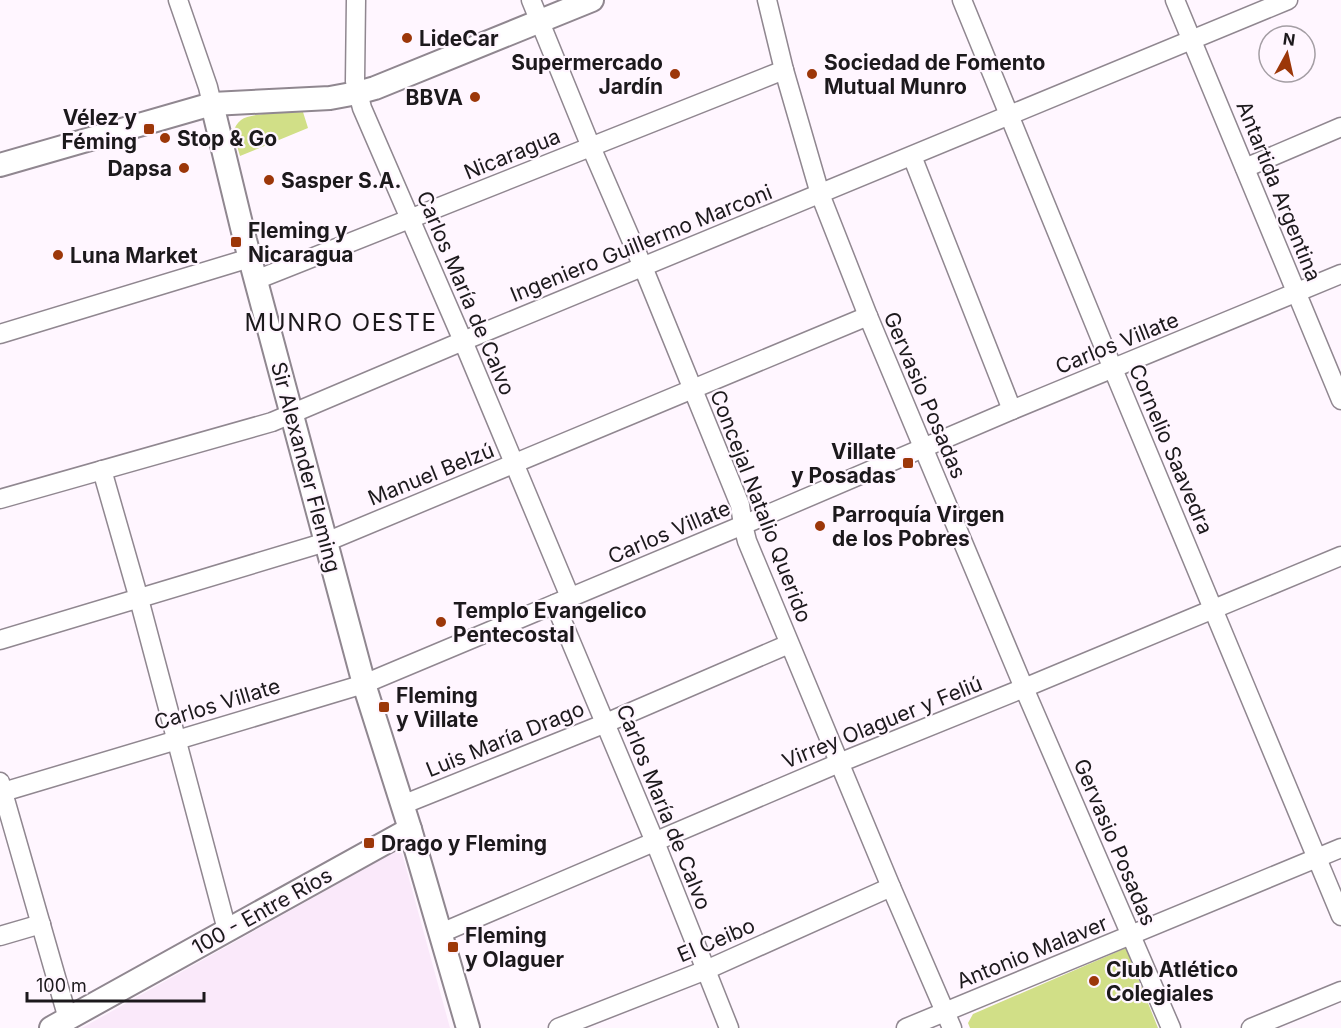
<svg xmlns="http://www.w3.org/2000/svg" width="1341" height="1028" viewBox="0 0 1341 1028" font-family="Inter,sans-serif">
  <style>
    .industrial { fill: #fae9fa }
    .green { fill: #d1df87 }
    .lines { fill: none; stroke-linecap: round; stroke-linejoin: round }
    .minor-casing { stroke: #908790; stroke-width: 21 }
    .major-casing { stroke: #908790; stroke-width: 26 }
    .minor { stroke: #fff; stroke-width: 18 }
    .major { stroke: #fff; stroke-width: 22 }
    .poi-dot { fill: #9c3709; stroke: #fff6ff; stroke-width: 2 }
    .labels { text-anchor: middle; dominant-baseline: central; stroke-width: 4.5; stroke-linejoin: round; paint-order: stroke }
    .poi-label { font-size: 21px; font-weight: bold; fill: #1c191c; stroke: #fff6ff; text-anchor: start }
    .street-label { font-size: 21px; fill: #1c191c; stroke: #fff6ff }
    .quarter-label { font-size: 24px; letter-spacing: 1.5px; fill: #1c191c; stroke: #fff6ff }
  </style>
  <rect width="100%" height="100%" fill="#fff6ff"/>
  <!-- industrial -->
  <path class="industrial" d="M396,851L402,853L450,1028H82Z"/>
  <!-- green -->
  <g class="green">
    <path d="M303,112L308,128L240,156L233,132C235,127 237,123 241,120C252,112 289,113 303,112Z"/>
    <path d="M1126,948L1158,1028H970L968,1023L973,1014Z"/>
  </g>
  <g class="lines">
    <defs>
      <g id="minor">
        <path d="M178,0L208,87L212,104"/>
        <path d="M356,0L355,81L362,108L463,341L570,597"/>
        <path d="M531,0L591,147L643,267L740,505L743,525L747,541L891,887L952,1028"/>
        <path d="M767,0L784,70L820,194L868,316L1024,688L1171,1028"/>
        <path d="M962,0L1113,369L1341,916"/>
        <path d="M1175,0L1341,400"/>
        <path d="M912,156L1012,410"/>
        <path d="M1245,168L1341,127"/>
        <path d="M256,280L784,70"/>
        <path d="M0,334L250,258"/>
        <path d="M102,470L139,599L227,930"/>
        <path d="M0,499L272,422L463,341L1288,0"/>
        <path d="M555,604L655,842L729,1028"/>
        <path d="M0,640L326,542L868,316"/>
        <path d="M0,782L68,1019"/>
        <path d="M0,793L364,684L743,525L1012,410L1341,274"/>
        <path d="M402,805L606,723L789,644"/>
        <path d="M441,933L839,763L1024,688L1341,556"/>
        <path d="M0,936L41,924"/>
        <path d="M558,1028L706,970L891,887"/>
        <path d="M906,1028L1341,848"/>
        <path d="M1251,1028L1341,991"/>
      </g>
      <g id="major">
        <path d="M212,104L245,240L364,684L410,829L468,1028"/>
        <path d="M0,165L212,104L330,98L357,93L375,88L592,0"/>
        <path d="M51,1028L410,829"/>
      </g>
    </defs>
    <!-- minor casing -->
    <use href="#minor" class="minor-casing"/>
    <!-- major casing -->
    <use href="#major" class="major-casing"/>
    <!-- minor -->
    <use href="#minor" class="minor"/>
    <!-- major -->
    <use href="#major" class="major"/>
  </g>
  <!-- markers -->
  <g class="poi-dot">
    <circle cx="407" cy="38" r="6"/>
    <circle cx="675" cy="74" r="6"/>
    <circle cx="812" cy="74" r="6"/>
    <circle cx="475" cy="97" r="6"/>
    <rect x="143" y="123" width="12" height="12" rx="3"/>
    <circle cx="165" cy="138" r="6"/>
    <circle cx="184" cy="168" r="6"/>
    <circle cx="269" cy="180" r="6"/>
    <rect x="230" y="236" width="12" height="12" rx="3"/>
    <circle cx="58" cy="255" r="6"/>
    <rect x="902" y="457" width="12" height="12" rx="3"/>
    <circle cx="820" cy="526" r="6"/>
    <circle cx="441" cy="622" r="6"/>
    <rect x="378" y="701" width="12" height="12" rx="3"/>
    <rect x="363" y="837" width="12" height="12" rx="3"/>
    <rect x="447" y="941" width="12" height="12" rx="3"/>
    <circle cx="1094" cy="981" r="6"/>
  </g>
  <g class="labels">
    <!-- poi labels -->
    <g class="poi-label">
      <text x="419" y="38">LideCar</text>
      <text x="663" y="62" text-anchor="end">Supermercado<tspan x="663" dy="24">Jardín</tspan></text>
      <text x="824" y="62">Sociedad de Fomento<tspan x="824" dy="24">Mutual Munro</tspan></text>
      <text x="463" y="97" text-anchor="end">BBVA</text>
      <text x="137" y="117" text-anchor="end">Vélez y<tspan x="137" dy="24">Féming</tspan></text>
      <text x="177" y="138">Stop &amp; Go</text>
      <text x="172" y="168" text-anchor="end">Dapsa</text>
      <text x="281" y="180">Sasper S.A.</text>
      <text x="248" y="230">Fleming y<tspan x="248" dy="24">Nicaragua</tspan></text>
      <text x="70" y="255">Luna Market</text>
      <text x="896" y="451" text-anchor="end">Villate<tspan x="896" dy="24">y Posadas</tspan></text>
      <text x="832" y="514">Parroquía Virgen<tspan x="832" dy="24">de los Pobres</tspan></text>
      <text x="453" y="610">Templo Evangelico<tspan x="453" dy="24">Pentecostal</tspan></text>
      <text x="396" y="695">Fleming<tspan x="396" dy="24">y Villate</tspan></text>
      <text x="381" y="843">Drago y Fleming</text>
      <text x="465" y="935">Fleming<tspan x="465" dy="24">y Olaguer</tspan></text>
      <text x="1106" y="969">Club Atlético<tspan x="1106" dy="24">Colegiales</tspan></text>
    </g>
    <!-- street labels -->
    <g class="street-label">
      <text transform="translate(512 154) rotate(-22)">Nicaragua</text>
      <text transform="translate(1279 191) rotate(68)">Antartida Argentina</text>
      <text transform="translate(641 243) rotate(-22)">Ingeniero Guillermo Marconi</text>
      <text transform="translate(466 293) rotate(67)">Carlos María de Calvo</text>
      <text transform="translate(1117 343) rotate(-22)">Carlos Villate</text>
      <text transform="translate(925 395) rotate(67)">Gervasio Posadas</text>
      <text transform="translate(1171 449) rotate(67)">Cornelio Saavedra</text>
      <text transform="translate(306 467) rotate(75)">Sir Alexander Fleming</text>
      <text transform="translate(431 474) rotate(-22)">Manuel Belzú</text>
      <text transform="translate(761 506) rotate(69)">Concejal Natalio Querido</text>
      <text transform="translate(669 532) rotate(-23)">Carlos Villate</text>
      <text transform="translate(217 704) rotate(-17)">Carlos Villate</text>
      <text transform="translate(882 722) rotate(-22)">Virrey Olaguer y Feliú</text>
      <text transform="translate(505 739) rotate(-22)">Luis María Drago</text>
      <text transform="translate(664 807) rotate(68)">Carlos María de Calvo</text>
      <text transform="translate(1115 842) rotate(67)">Gervasio Posadas</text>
      <text transform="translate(262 911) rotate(-29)">100 - Entre Ríos</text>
      <text transform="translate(716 940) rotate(-23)">El Ceibo</text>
      <text transform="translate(1032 952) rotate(-22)">Antonio Malaver</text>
    </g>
    <!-- quarter labels -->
    <g class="quarter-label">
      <text x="341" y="322">MUNRO OESTE</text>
    </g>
  </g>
  <!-- north arrow -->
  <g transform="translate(1287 54) rotate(8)"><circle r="28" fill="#fff6ff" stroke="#a49ea4" stroke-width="1.5"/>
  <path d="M0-4.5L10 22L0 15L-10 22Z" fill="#9c3709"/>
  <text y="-9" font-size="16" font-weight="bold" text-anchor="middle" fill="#1c191c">N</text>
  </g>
  <!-- scale -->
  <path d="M27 992v9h177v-9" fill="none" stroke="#1c191c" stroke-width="3"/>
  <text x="36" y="992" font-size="18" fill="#1c191c" stroke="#fff6ff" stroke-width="4.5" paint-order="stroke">100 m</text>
</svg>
